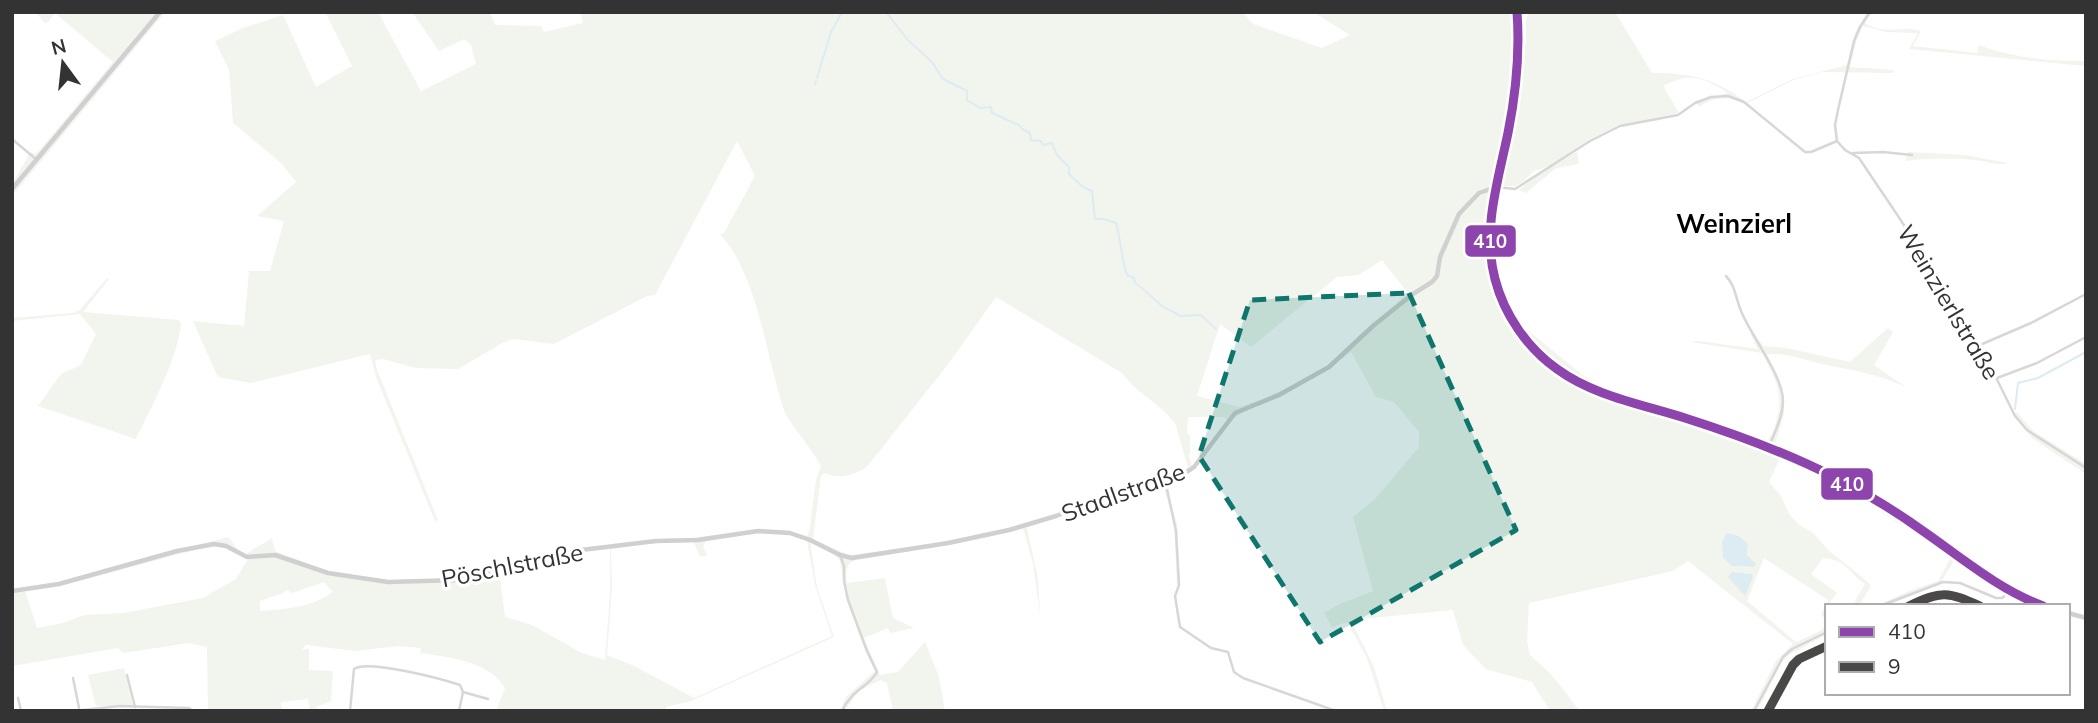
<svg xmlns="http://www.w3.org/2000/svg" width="2098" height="723" viewBox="0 0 2098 723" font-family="Mulish,sans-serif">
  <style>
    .green { fill: #f1f5ed; fill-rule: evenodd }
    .water { fill: #ddebf3 }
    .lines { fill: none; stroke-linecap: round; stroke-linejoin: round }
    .stream { stroke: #ddebf3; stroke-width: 2 }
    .street { stroke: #d7d7d7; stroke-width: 2.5 }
    .secondary { stroke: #d0d0d0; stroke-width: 4.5 }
    .bus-1-casing { stroke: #fff; stroke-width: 14 }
    .bus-2-casing { stroke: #fff; stroke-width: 14 }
    .bus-1 { stroke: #8e44ad; stroke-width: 9 }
    .bus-2 { stroke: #4a4948; stroke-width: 9 }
    .marked { fill: #0f766e; fill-opacity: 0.2; stroke: #0f766e; stroke-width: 5; stroke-dasharray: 14 9; stroke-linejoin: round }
    .labels { text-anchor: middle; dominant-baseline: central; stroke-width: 7; stroke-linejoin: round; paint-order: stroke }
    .street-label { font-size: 24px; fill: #333; stroke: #fff }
    .neighbourhood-label { font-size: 26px; font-weight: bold; fill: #000; stroke: #fff }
    .line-badge { stroke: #fff; stroke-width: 2.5 }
    .badge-label { font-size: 19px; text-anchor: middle; font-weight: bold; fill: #fff }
  </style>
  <rect width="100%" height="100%" fill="#fff"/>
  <!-- green -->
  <g class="green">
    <path d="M35,12H165L12,196C12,176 23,169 30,152L35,154L38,152L113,62L55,13L46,24Z"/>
    <path d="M325,12H378L421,91L476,64L471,45L464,39L439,51L412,12H490L495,25L541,26L544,32L583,23L580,12H1165L1167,15L1171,12H1242L1253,24L1322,48L1350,35L1313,12H1510C1517,71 1504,125 1491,181L1500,191L1495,218L1494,251L1500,283L1512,311L1519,323L1581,374L1595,382L1612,391L1723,425L1766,442C1772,436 1774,429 1776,422C1785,393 1775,379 1762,353L1691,342L1699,341L1758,349L1750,333L1753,332L1763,346L1786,348L1850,362L1888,328L1893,332L1874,365L1907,388C1881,374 1850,370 1822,364C1803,359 1786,353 1767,354L1784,400V414L1775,445C1841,475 1902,511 1961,554L1959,560L1961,565L1954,561L1940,584L1885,606H1876L1909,591L1938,581L1951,557C1894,522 1842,482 1780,458L1769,482L1781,496L1789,514L1799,525L1813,533L1829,551L1867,581L1871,586L1859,606H1852L1865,584C1845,570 1849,561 1823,558L1811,574L1837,593L1827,606L1824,615L1827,620L1821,615L1828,600L1764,558L1747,601L1796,642L1822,630L1827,621V634L1789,655L1782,662L1757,711H1751L1776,661L1793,644L1688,561L1673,571L1529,603L1527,642L1530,655L1550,673L1580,711H1550L1532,682L1486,669L1463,645L1453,610L1351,620L1374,667L1387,711H1384L1367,658L1347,622L1332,627L1324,613L1340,604L1373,591L1353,517L1374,500L1419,447V432L1394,402L1376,397L1351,352C1327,371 1303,384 1276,398C1259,406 1242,409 1228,424L1227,419L1224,417H1188L1187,434L1190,435V454L1189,455L1193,470L1170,481L1168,492L1177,524L1180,590L1177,585L1174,523L1163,485L1159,482L1141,486L1027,528L1038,579L1040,616L1033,563L1023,529L961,543L856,560C845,563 846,573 847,583L885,578L893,618L914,628L890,633L888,628L864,638L880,675L898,672L925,642L939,677L945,711H893L887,683L880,680L859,691L844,711H840L846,697L875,671L865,650L846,598L840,561L833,553L810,542L817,587L834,637L691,701L666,707L665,711H496L505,688C489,661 448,657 420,653L421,648L398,646L355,651L306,645L302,650L309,649V670L333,671L331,701L316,707L317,711H310L308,699L281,702L282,711H208L207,647L189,643L123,653L118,648L12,666V589L53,584L228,537L240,552L246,554L272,538L275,551L327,571L375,580H400L459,578L502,566L568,551L699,537L751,530H783L807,536L809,533L816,480L821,466C811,447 796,432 785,413C766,358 759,277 720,234L724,233L755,176L737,141L655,295L647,296L554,344L513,339L502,343L458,369L416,368L383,359L375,360L377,370L438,520L435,521L376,377L370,354L251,383L218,377L193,321L244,326L249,271H270L284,221L257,216L296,182L282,164L233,123L229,70L215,41L243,28L283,15L316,87L352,66ZM1382,260L1408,293L1365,330L1326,367L1296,384L1260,400L1239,407L1197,396L1220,324L1251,347L1337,277L1358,275ZM996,297L1122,373L1132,385L1164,411L1175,423L1188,467L1178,474L1122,488L1056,514L1009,529L947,542L849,555L813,539L821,475L825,473C840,480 852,475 866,468L949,363ZM759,533L790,535L807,541L815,585L832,636L694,698L634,666L607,655L612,588L611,549L651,543L694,542L700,557L707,555L703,547L706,540ZM1727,534L1739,536L1748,544L1747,555L1754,567L1732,566ZM216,546L226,548L248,559L236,579L203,598L123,613L84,615L63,623L37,628L25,591C90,583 151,558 216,546ZM610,549V594L605,660L582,653L532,625L505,617L499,571L584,551ZM324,582L333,592C311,608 286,609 260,611V601L283,593L287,590L292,593Z"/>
    <path d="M1529,12H1615L1652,73C1690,73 1715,78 1746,102L1793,79L1847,65L1855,33L1867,12H1872L1865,23C1882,35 1903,26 1921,31L1913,46L1977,53L1979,45C2013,58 2049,61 2086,61V66L1909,49L1918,33L1886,32L1863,26L1857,39L1850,67L1894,70L1893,73L1823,72L1796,79L1745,104C1730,95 1713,97 1699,107L1696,101L1728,93C1703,77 1690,72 1663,86L1679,113L1617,126L1588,140L1550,166L1534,171L1521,183L1515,186H1503L1501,179L1508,155L1518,103L1526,41V20Z"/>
    <path d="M1577,152L1579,164L1556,168L1526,193L1519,190L1538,174Z"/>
    <path d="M1908,152L1965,155L2008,163C1998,166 1985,161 1975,160C1952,158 1929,158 1906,161Z"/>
    <path d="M107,278L109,279L83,312L179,320L181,323C177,361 152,405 136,439L38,406L61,374L81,365L96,334L80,314L12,321V318L72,313L80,310Z"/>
    <path d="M2017,412L2033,431L2086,464V474L2032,438L2013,415Z"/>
    <path d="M124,668L133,706H96L88,675Z"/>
  </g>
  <!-- water -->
  <g class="water">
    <path d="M1727,533L1739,536L1748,544L1747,555L1756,564L1754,567L1732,566L1723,557L1722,542Z"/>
    <path d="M1732,572L1752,574L1753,577L1745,596L1728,577Z"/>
  </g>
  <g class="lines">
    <!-- stream -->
    <g class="stream">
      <path d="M886,12L908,40L932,62L943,79L967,91V100L980,108L991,107L992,113L1019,125L1022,129L1030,133L1031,140L1041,141L1043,145L1052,143L1057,155L1069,167V174L1083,187L1092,191L1095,219H1103L1116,223C1121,240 1121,258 1127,275L1134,278L1135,283C1145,289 1152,298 1161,305C1166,310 1174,311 1180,316L1201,315L1216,329"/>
      <path d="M817,78L831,32L842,12"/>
      <path d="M815,84L816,81"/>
      <path d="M2015,409L2018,383L2038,378L2086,352"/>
    </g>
    <!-- street -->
    <g class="street">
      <path d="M1870,12L1860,27L1854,41L1838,110L1835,125L1837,141L1845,150L1859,158L1900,219L1980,345L2015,416L2027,430L2086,468"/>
      <path d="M12,139L37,160"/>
      <path d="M1853,153L1883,152L1912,155"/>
      <path d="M1496,187L1515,189L1590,141L1620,126L1678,115L1695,103L1711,97L1728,96L1744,102L1805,152H1811L1837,141"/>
      <path d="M1726,276C1735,285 1736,299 1741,311C1751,336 1782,374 1783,400C1783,416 1775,433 1768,448"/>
      <path d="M1980,345L2031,323L2086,294"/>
      <path d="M1997,378L2037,363L2086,337"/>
      <path d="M1165,480L1176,531L1179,585L1175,596L1180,627L1211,648L1228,652L1234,672L1243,678L1336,711"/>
      <path d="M840,555L844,566V581L848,600L867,651L877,672C869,687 852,689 842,711"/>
      <path d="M1880,606L1943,582L1960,583L1996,598H2002L2009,592"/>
      <path d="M127,675L135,707"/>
      <path d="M73,678L79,708"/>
      <path d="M463,692L488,699"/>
      <path d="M18,698L21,711"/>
      <path d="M73,711L120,706L189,708L193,711"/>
      <path d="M350,711L354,669C367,659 442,679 460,685L463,692L459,711"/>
      <path d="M1754,711L1783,657L1792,649L1827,632"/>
    </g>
    <!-- secondary -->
    <g class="secondary">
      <path d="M1517,12C1521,53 1516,93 1508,133C1498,181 1482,230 1495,279C1505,315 1527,347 1557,369C1594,396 1642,404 1685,418C1730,433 1775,449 1818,469C1855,486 1890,508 1923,531C1963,559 1997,591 2044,606"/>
      <path d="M12,189L160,12"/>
      <path d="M12,591L59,584L177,551L214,544L226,546L247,557L275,555L328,573L388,582L459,580L489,571L581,550L656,541L698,540L758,531L790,533L810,540L840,555L852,558L948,543L1009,530L1056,516L1132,487L1184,474L1194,467L1235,413L1279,395L1329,367L1373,326L1413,294L1432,282L1437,276L1440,257L1459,214L1479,193L1496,187"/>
      <path d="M2068,613L2086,618"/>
    </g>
    <defs>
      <path id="bus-1" d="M1517,12C1520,53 1516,93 1508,133C1498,181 1482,230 1495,279C1504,314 1527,348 1557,369C1594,396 1641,404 1685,418C1735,434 1785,452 1832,476C1864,492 1894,510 1923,531C1962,558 1998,589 2043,606"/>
      <g id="bus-2">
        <path d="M1909,606C1942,590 1948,592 1980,606"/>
        <path d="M1768,711L1793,665L1799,659L1827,646"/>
      </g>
    </defs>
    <!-- bus-1 casing -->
    <use href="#bus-1" class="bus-1-casing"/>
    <!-- bus-2 casing -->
    <use href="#bus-2" class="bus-2-casing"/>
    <!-- bus-1 -->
    <use href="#bus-1" class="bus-1"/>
    <!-- bus-2 -->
    <use href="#bus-2" class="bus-2"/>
  </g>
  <!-- marked area -->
  <path class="marked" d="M1409,293L1516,530L1320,642L1199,456L1250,300Z"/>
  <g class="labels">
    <!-- street labels -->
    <g class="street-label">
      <text transform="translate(1949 302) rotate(59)">Weinzierlstraße</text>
      <text transform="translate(1123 492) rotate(-20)">Stadlstraße</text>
      <text transform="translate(512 565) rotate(-11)">Pöschlstraße</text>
    </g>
    <!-- neighbourhood labels -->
    <g class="neighbourhood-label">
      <text x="1734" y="223">Weinzierl</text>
    </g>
  </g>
  <g class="line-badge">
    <rect x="1464" y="224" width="53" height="34" rx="7" fill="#8e44ad"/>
    <rect x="1820" y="467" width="54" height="34" rx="7" fill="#8e44ad"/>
  </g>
  <g class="badge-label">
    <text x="1490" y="248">410</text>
    <text x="1847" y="491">410</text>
  </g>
  <!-- border -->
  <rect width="2098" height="723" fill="none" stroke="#333333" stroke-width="28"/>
  <!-- legend -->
  <rect x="1825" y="604" width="245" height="91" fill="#ffffff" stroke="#adadad" stroke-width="2"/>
  <rect x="1839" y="627" width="35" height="10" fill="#8e44ad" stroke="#adadad" stroke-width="2"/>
  <text x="1888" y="639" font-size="21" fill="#333333">410</text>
  <rect x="1839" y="662" width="35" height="10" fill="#4a4948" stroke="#adadad" stroke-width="2"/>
  <text x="1888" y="674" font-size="21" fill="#333333">9</text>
  <!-- north arrow -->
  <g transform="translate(63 63) rotate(345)" stroke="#ffffff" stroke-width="5" paint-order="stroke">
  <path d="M0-5L12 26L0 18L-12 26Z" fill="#333333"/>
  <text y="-10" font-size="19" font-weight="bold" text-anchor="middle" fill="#333333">N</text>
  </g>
</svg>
